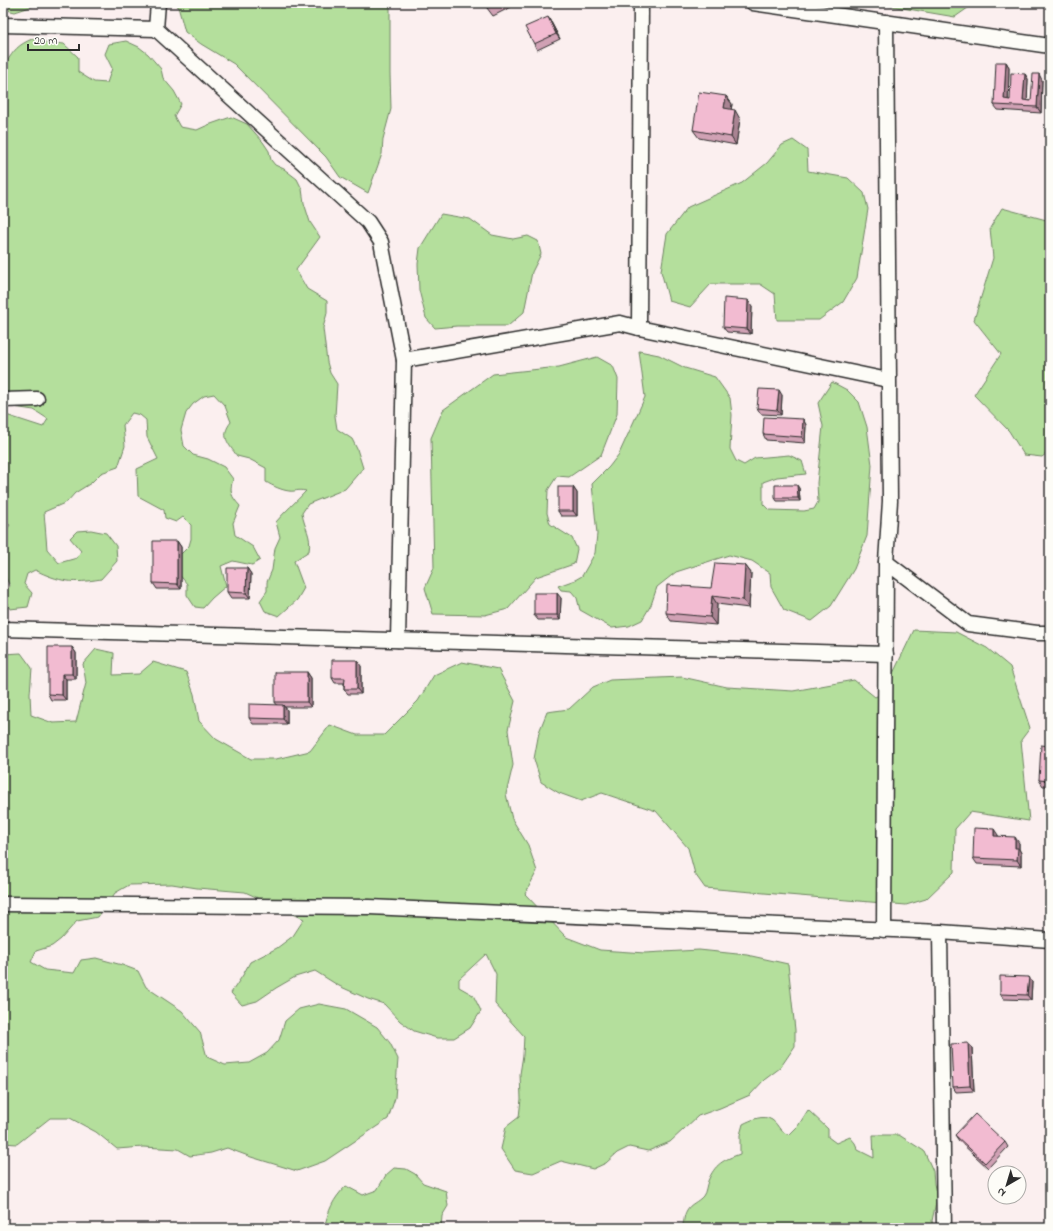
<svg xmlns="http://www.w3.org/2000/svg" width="1053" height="1231" viewBox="0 0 1053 1231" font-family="'Indie Flower',sans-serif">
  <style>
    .green { fill: #b4df9c; stroke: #708564 }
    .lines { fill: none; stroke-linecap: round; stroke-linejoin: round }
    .minor-casing { stroke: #2b2b2b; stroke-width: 17 }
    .minor { stroke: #fdfcf7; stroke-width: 14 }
    .wall { fill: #d0a1b4; stroke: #2b2b2b }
    .shaded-wall { fill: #a98392; stroke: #2b2b2b }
    .building { fill: #f2bbd1; stroke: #2b2b2b }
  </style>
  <rect width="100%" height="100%" fill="#fbefef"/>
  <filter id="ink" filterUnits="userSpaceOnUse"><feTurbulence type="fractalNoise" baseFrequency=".025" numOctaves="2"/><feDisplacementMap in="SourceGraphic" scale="8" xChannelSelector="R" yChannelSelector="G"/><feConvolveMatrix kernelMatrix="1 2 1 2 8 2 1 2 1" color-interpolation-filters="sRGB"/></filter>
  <g filter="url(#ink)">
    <!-- green -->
    <g class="green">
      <path d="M3,3H35L33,6L15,12L3,9Z"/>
      <path d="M177,3H390V74L391,109L383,139L382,154L368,193L340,177L326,157L234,64L201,44L185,32Z"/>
      <path d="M873,3H975L955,17Z"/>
      <path d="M32,39L43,42L64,44L78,57V72L94,82L107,83L112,68L105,54L109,44L126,41L139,47L148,54L161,69L163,78L174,91L181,104L174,116L180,127L197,130L208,125L231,117L247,124L263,142L269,151L271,160L275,165L284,169L297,179L302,189L304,203L310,222L320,237L296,270L307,289L327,301V313L323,328L327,362L330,373L337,384L335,416L337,429L352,439L357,449L363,468L345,489L308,504L302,513C304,528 312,535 309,551L294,561L304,588L297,600L279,616L265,611L260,601L267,591V582L272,570L275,548L280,537L276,522C285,511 296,502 306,491C296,489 296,492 289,491C281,490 273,486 266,482V468L249,459L237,456C228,443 220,436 231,422L225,406L214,394L204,396L193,404L186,413L181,430L184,446L193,455L208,459L224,467L233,479C229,492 231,496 240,506L233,523L235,535L253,547L260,560L252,565L233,561L221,566L226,586L212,598L203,608L195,607L187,595V584L175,569L177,558L189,546L191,539V525L183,517L176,522L165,518L164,510L138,496L137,469L158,459L147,437L146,420L140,415L132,413L123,425L125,446L118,467L101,473L91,483L75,493L67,502L44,512L47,549L59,563L77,558L81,551L70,538L77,531L91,530L106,533L116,546L117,561L101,579C73,584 60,582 35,570L27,574L24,584L32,593L28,607L10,609L3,596V594L10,586L5,576H3V535L10,525L3,520V414L43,427L48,419L34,410L6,406L3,401V62L6,63C14,50 18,45 32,39Z"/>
      <path d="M793,140L807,150L808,171L848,178L864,193L868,209L857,278L843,302L819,320H777L775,294L760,284H711L690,307L669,301L661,271L667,234L688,207L742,183L767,163L782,145Z"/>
      <path d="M1002,208L1050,221V451L1042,457L1024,455L1009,431L974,395L1001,354L974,320L993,258L990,228Z"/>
      <path d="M441,214L470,219L492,235L513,239L528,236L538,241L541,254L532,272L524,312L508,326H457L435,328L426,318L419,290L418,264L420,248Z"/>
      <path d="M639,351L659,355L685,368L715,377L730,398L732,415L730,449L736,461L744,465L755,458L789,455L802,461L806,474L777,477L763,482V504L769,510L804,511L814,509L818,502L817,483L823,426L818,403L832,382L847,390L859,402L867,427L872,465L867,536L854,569L831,606L812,621L784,610L771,587L770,573L752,561L729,555L676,572L657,587L651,605L642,620L629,626L612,628L580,610L577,598L571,591L561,590L558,586L575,580L582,576L595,553L597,534L592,484L609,467L619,454L645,397Z"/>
      <path d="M597,357L613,366L618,379L617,414L601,455L569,477L557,476L548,490L547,513L550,524L572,538L577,549L574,564L536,577L508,609L485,615L433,614L425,588L434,568L431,438L443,410L493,374L559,367Z"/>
      <path d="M914,630L956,632L987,648L1010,667L1030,728L1021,740L1029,821L970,812L955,829L954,872L926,899L906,905L705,888L695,874L688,848L656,811L602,793L581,801L559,793L541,782L534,759L539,732L547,712L569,709L593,687L610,680L682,677L727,687L793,691L854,680L875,697L884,692Z"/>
      <path d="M96,649L114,653L113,675L139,674L153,662L186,672L194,694L199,721L216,739L251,759H276L310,751L330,725L357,735H384L418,701L434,675L462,662L498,669L515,701L508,730L513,765L506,794L512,819L528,845L537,871L525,894L566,937L600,950L645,953L699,950L747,955L788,964L795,1030V1046L780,1068L764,1080L750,1095L720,1108L698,1116L670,1142L648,1151L629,1147L617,1153L606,1163L593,1169L561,1161L533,1173L515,1170L501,1149L506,1127L519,1117L521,1099L520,1074L523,1055L524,1036L495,1004L496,974L486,954L459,979V987L473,995L481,1011L470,1028L454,1038H437L414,1031L400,1021L384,1004L368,999L339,986L315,971L295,977L276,988L257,1001L242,1005L231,993L243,975L250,962L277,948L293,936L304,919L245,892L197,888L172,884L129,885L115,893L98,917L77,921L61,939L52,946L36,951L31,962L45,970L74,973L81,960L96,958L122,965L138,971L146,987L182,1011L200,1032L207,1057L225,1065L249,1063L267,1053L279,1040L285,1021L299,1009L319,1004L346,1009L377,1027L390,1043L398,1059L395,1098L388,1119L325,1161L297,1171L251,1157L227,1148L211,1153L190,1156L178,1149L143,1147L117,1149L96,1132L70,1118H50L17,1144L3,1143V654L21,653L32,668L30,694L31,715L53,723L76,722L86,683L83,664Z"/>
      <path d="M808,1110L828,1129V1137L836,1143L850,1137L855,1143L858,1150L874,1158L873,1135H899L924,1151L933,1171L934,1184L937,1197L932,1221L935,1228H681C685,1223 683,1216 687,1210C690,1204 698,1202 703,1196C706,1192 706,1186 708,1181C715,1164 723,1160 740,1154V1135L743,1124C751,1120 763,1114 772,1120C780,1126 777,1130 789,1135L798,1126Z"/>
      <path d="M394,1168L406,1169L415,1174L423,1183L446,1191L448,1206L442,1216L441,1228H324C329,1210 332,1200 346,1186L363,1195L377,1190L386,1175Z"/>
    </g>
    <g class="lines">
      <defs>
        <g id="minor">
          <path d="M753,3L1050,46"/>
          <path d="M3,25L156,29L368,222L381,242L404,360L398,640"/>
          <path d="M156,29L158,3"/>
          <path d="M639,328L641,3"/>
          <path d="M404,360L620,323L639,328L888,380"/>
          <path d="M3,400L37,399"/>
          <path d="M886,562L968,624L1037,633H1050"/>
          <path d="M3,629L886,654"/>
          <path d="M3,904L369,907L940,932L1050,940"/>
          <path d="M884,930L886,562L890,501L886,22"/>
          <path d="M940,932L944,1228"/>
        </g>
      </defs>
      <!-- minor casing -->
      <use href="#minor" class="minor-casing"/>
      <!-- minor -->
      <use href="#minor" class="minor"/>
    </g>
    <!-- wall -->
    <g class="wall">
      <path d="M485,3H509L511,7L493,16L487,8Z"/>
      <path d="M551,22L560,39L537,50L534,44Z"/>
      <path d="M1006,62L1009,67L1008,100H1010L1025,74L1028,79L1027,100L1031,101L1042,80L1041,113L998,110L994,105Z"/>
      <path d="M726,96L732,104L731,110L740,119L736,145L699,138L693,130Z"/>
      <path d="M752,306L751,334L727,332L723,327Z"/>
      <path d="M782,395L781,415L761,414L757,408Z"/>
      <path d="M803,419L806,425L805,443L766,440L763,434Z"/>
      <path d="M573,487L577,493V516H561L558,511Z"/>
      <path d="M799,488L800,501H777L775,498Z"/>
      <path d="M177,541L181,547V589H157L153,583Z"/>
      <path d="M745,565L751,573L749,608L717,604L716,625L671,621L666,613L711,588Z"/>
      <path d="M247,568L251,574L250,598H231L227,592Z"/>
      <path d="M561,598L560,620H538L534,615Z"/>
      <path d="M72,647L76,653V679H66V700H51L48,694Z"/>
      <path d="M361,666V694H348L344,689V683H335L332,678Z"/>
      <path d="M307,672L311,678V707H285L287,710V724H253L249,718L277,705L275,702Z"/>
      <path d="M1050,746V786H1043L1039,780Z"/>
      <path d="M998,835V837L1019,843V849L1021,853V866L977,864L973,858Z"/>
      <path d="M1032,982L1031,1000L1004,999L1000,994Z"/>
      <path d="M972,1048L974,1091L956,1092L953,1087Z"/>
      <path d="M955,1135L1005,1142L1008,1147L988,1168L959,1141Z"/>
    </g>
    <!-- shaded-wall -->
    <g class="shaded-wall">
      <path d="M548,17L551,22L560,39L556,34Z"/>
      <path d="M1006,62L1009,67L1008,105L1004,99Z"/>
      <path d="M1025,74L1028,79L1027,106L1023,100Z"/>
      <path d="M1039,74L1042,80L1041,113L1037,107Z"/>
      <path d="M726,96L732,104L730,117L724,108Z"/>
      <path d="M735,110L740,119L736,145L731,137Z"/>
      <path d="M748,300L752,306L751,334L747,329Z"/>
      <path d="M779,390L782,395L781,415L777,410Z"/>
      <path d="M803,419L806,425L805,443L802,437Z"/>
      <path d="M797,485L799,488L800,501L798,498Z"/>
      <path d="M573,487L577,493V516L573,511Z"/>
      <path d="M177,541L181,547V589L177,584Z"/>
      <path d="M745,565L751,573L749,608L743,600Z"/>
      <path d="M247,568L251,574L250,598L246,593Z"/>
      <path d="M557,593L561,598L560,620L557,615Z"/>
      <path d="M712,596L717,604L716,625L710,617Z"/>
      <path d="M72,647L76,653V679L72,674Z"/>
      <path d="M357,660L361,666V694L357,689Z"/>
      <path d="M307,672L311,678V707L307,702Z"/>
      <path d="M62,674L66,679V700L62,695Z"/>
      <path d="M283,705L287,710V724L283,719Z"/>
      <path d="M994,829L998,835V842L994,836Z"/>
      <path d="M1015,837L1019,843V849L1021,853V866L1017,860L1015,848Z"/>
      <path d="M1029,977L1032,982L1031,1000L1027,995Z"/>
      <path d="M968,1043L972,1048L974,1091L970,1086Z"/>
    </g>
    <!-- building -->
    <g class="building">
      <path d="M485,3H497L487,8Z"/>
      <path d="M548,17L556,34L534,44L525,27Z"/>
      <path d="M996,62H1006L1004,99L1010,100L1011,73L1025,74L1023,100L1031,101L1033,74H1039L1037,107L994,105Z"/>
      <path d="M699,92L726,96L724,108L735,110L731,137L693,130Z"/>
      <path d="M724,298L748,300L747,329L723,327Z"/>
      <path d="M759,389L779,390L777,410L757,408Z"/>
      <path d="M764,417L803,419L802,437L763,434Z"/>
      <path d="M775,485H797L798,498H775Z"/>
      <rect x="558" y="487" width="15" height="24"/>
      <path d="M153,541H177V584L153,583Z"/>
      <path d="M715,563L745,565L743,600L712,596L710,617L666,613L667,585L711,588Z"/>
      <path d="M227,568H247L246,593L227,592Z"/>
      <rect x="534" y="593" width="23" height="22"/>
      <path d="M48,647H72V674H62V695L48,694Z"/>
      <path d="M332,660H357V689H344L345,678H332Z"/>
      <rect x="275" y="672" width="32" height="30"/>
      <path d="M249,704L283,705V719L249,718Z"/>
      <path d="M1041,745L1050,746V781L1039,780Z"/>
      <path d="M974,828L994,829V836L1015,837V848H1018L1017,860L973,858Z"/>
      <path d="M1000,976L1029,977L1027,995L1000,994Z"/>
      <path d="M968,1043L970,1086L953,1087L951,1044Z"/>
      <path d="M975,1114L1005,1142L985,1163L955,1135Z"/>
    </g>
  </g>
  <!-- margin -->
  <rect width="1053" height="1231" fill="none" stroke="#fdfcf7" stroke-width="16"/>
  <rect x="8" y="8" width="1037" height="1215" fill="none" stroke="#2b2b2b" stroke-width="1.5" filter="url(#ink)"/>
  <!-- north arrow -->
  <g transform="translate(1007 1185) rotate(218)"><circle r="19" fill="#fdfcf7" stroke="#a9a8a5"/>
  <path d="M0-3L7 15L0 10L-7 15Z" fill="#2b2b2b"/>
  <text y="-6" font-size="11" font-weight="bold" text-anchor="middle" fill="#2b2b2b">N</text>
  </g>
  <!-- scale -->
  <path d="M28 44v6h51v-6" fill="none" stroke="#2b2b2b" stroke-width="2"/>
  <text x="34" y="44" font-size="12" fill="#2b2b2b" stroke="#fdfcf7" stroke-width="3" paint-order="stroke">20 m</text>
</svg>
